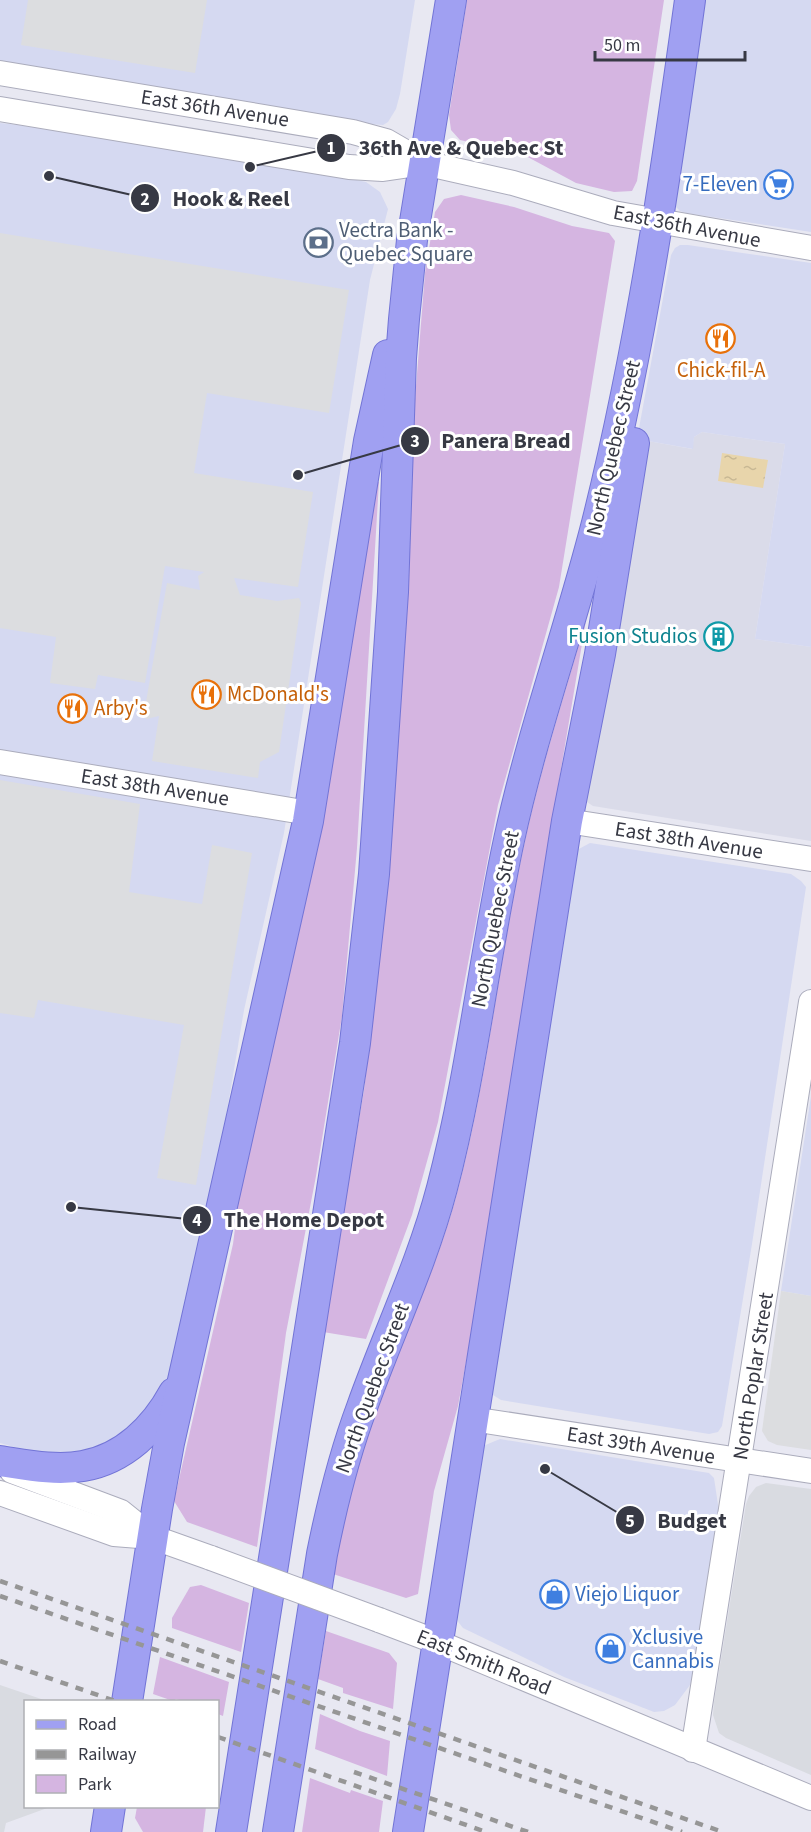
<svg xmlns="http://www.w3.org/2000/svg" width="811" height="1832" viewBox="0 0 811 1832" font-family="'Source Sans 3',sans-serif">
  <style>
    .residential { fill: #dadbe9 }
    .commercial { fill: #d5d9f1 }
    .industrial { fill: #d9dbe1 }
    .green { fill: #d5b5e1 }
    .parking { fill: #dcdde0 }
    .water { fill: url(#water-ripples) }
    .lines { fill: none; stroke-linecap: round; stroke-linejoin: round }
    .minor-casing { stroke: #abacbc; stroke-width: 26 }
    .major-casing { stroke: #7274d6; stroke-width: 32 }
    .minor { stroke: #fff; stroke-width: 24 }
    .major { stroke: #a0a0f2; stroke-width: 30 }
    .rail { stroke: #969696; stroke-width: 4.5; stroke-dasharray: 8 8; stroke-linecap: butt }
    .minor-bridge-casing { stroke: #abacbc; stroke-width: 26; stroke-linecap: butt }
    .minor-bridge { stroke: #fff; stroke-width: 24 }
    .labels { text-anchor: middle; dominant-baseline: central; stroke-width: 6; stroke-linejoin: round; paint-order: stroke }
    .street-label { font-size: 21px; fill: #373944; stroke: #fff }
    .shop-label { font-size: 21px; fill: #366cbe; stroke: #fff; text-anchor: start }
    .service-label { font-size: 21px; fill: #4e5e75; stroke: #fff; text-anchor: start }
    .food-label { font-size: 21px; fill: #c56008; stroke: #fff; text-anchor: start }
    .culture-label { font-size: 21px; fill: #0d838f; stroke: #fff; text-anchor: end }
    .leader { fill: none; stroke: #373944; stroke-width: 2 }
    .callout-dot { fill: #373944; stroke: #fff; stroke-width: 2 }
    .mark-label { font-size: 18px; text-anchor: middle; font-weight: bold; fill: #fff }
    .callout-label { font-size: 22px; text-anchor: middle; font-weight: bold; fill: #373944; stroke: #fff; stroke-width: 6; stroke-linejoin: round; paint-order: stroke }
  </style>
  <defs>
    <pattern id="water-ripples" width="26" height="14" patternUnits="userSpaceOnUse" patternTransform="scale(1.5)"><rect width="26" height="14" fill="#e8d5ab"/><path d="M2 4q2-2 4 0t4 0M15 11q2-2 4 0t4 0" fill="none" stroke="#c8b894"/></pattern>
  </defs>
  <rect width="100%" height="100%" fill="#e8e8f2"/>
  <!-- residential -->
  <path class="residential" d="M702,432L785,444L755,639L811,647V841L593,806L584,800L637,439L692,449L694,437Z"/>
  <!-- commercial -->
  <g class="commercial">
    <path d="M0,0H415L400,94L396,109L388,122L383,125L359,123L26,67L0,61Z"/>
    <path d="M705,0H811V232L686,213L680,211L676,207L674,202Z"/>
    <path d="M0,123L18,125L357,180L366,182L380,192L388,209L370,280L284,833L244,1010L220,1153L170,1379L151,1416L88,1458L21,1449L0,1443Z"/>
    <path d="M680,245H688L811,263V647L755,639L785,444L702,432L694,437L693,449L637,439L671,255L675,248Z"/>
    <path d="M590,843L791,874L801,881L806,887L752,1244L722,1426L718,1432L709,1434L501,1400L493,1395L490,1387L577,850Z"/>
    <path d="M811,1096V1296L781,1291Z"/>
    <path d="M500,1439L709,1473L714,1478L720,1518L693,1676L690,1685L675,1705L664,1711L654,1712L564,1677L463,1628L459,1623L456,1618L483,1446Z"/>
  </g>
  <!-- industrial -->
  <g class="industrial">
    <path d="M766,1483L811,1489V1775L726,1738L719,1733L713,1715L714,1702L746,1504L749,1496L756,1487Z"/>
    <path d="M0,1685L47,1701L26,1702V1806L50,1807L6,1823L4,1832H0Z"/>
  </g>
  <!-- green -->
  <g class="green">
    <path d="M467,0H664L637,181L632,191L614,192L576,183L524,155L460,140L451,130L449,115Z"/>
    <path d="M461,195L514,207L572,226L609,233L615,241L559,587L498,805L438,1122L412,1215L366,1339L323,1332L364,1090L379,963L410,500L415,399L425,273L435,212L444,199Z"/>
    <path d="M369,480L379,482L357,848L342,1016L316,1176L286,1333L257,1547L187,1522L174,1501L233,1244L239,1197Z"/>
    <path d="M586,620L557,793L487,1247L458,1406L434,1491L418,1594L406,1598L333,1574C343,1522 354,1470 372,1420C399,1345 435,1274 456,1197C487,1083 498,966 523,850C539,773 564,697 586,620Z"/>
    <path d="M201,1585L249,1603L241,1652L172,1628V1618L190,1587Z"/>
    <path d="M326,1631L389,1653L397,1663L393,1709L343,1693V1688L318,1679Z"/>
    <path d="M160,1657L229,1682L223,1716L218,1714V1702L183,1701L176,1699L173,1701L153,1694Z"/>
    <path d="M320,1714L360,1731L390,1741L387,1776L315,1749Z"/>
    <path d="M310,1778L350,1793L351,1790L383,1801L379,1832H302Z"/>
    <path d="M137,1807H206L203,1832H143L135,1818Z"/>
  </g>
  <!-- parking -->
  <g class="parking">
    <path d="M28,0H207L195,73L21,45Z"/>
    <path d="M0,233L349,290L329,413L207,393L194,473L313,492L298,587L234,578L240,595L277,601L299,598L301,603L279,752L260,762L258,778L152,761L159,716L146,719L144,713L167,583L200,590L198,576L204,572L165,566L145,683L98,675L95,689L50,683L56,637L0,628Z"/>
    <path d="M0,780L140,804L129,892L202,904L212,845L252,853L196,1185L157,1178L184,1025L38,1000L34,1018L0,1013Z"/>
    <path d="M781,1291L811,1296V1450L777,1445L768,1441L762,1431Z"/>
  </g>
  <!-- water -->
  <path class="water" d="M722,453L768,460L763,488L718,481Z"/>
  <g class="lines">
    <defs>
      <g id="minor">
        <path d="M0,73L353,132L386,141L424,163L513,183L613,213L811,248"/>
        <path d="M0,109L349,167L383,169L424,163"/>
        <path d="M0,762L309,813"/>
        <path d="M567,821L811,859"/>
        <path d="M472,1419L811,1471"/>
        <path d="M12,1471L121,1512L152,1537"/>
        <path d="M0,1493L114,1534L152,1537L211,1558"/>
        <path d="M379,1620L437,1642L811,1798"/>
        <path d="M693,1750L811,1002"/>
      </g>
      <g id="major">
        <path d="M0,1461C27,1465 56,1471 83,1466C124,1459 155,1428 174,1393"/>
        <path d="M127,1702L157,1509L169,1443L308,821L369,441L388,355"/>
        <path d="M106,1832L110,1806"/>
        <path d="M231,1832L355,1043L374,874L393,592L401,358L404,319L412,240L451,0"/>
        <path d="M278,1832L322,1554C332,1504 344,1455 362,1407C388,1334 422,1264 442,1188C472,1074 484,956 509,840C532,733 570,629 597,523C640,351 666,175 690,0"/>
        <path d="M408,1832L567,821L600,654L634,443"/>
      </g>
    </defs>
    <!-- minor casing -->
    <use href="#minor" class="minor-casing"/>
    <!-- major casing -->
    <use href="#major" class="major-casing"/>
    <!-- minor -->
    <use href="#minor" class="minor"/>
    <!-- major -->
    <use href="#major" class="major"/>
    <!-- rail -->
    <g class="rail">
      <path d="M0,1581L723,1832"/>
      <path d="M0,1596L682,1832"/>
      <path d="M0,1661L118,1702"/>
      <path d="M218,1737L486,1832"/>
      <path d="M354,1772L528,1832"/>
    </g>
    <defs>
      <path id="minor-bridge" d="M211,1558L379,1620"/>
    </defs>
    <!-- minor-bridge casing -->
    <use href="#minor-bridge" class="minor-bridge-casing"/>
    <!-- minor-bridge -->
    <use href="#minor-bridge" class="minor-bridge"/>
  </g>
  <!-- icons -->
  <defs>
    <symbol id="supermarket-ring" viewBox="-11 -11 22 22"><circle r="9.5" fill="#fff" stroke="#3f7fe0" stroke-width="1.5"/><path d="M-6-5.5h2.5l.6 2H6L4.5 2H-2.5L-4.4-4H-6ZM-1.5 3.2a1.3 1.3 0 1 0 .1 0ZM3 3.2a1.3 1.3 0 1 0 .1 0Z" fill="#3f7fe0"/></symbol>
    <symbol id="bank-ring" viewBox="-11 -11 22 22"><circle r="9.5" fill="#fff" stroke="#5c6f8a" stroke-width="1.5"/><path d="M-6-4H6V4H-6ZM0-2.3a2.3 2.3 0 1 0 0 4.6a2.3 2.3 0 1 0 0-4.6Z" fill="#5c6f8a"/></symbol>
    <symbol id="restaurant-ring" viewBox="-11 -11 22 22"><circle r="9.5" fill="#fff" stroke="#e8710a" stroke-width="1.5"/><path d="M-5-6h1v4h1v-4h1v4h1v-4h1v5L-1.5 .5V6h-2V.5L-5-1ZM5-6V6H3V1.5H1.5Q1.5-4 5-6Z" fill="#e8710a"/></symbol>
    <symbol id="building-ring" viewBox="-11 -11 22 22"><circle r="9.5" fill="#fff" stroke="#0f9aa8" stroke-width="1.5"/><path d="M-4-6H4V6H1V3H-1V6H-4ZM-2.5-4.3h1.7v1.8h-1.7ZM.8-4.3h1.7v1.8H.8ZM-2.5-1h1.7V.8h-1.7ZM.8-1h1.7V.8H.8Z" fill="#0f9aa8"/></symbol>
    <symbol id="shop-ring" viewBox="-11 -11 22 22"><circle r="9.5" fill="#fff" stroke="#3f7fe0" stroke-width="1.5"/><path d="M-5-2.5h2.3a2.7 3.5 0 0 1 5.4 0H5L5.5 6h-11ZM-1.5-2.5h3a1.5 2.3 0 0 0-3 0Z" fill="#3f7fe0"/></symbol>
  </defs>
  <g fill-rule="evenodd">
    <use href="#supermarket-ring" x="762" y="168" width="33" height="33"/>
    <use href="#bank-ring" x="302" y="226" width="33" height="33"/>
    <use href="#restaurant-ring" x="704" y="322" width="33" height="33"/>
    <use href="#building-ring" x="702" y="620" width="33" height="33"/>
    <use href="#restaurant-ring" x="190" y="678" width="33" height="33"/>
    <use href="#restaurant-ring" x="56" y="692" width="33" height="33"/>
    <use href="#shop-ring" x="538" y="1578" width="33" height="33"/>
    <use href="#shop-ring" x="594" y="1632" width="33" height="33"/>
  </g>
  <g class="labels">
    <!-- street labels -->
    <g class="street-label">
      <text transform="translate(215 108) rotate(9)">East 36th Avenue</text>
      <text transform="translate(687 226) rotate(11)">East 36th Avenue</text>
      <text transform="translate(613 448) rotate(-77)">North Quebec Street</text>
      <text transform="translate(155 787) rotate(9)">East 38th Avenue</text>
      <text transform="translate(689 840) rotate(9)">East 38th Avenue</text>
      <text transform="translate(495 919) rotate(-79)">North Quebec Street</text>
      <text transform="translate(753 1376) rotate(-81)">North Poplar Street</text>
      <text transform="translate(372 1388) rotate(-70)">North Quebec Street</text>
      <text transform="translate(641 1445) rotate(9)">East 39th Avenue</text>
      <text transform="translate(484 1662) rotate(22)">East Smith Road</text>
    </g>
    <!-- shop labels -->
    <g class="shop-label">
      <text x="758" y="184" text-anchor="end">7-Eleven</text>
      <text x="575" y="1594">Viejo Liquor</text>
      <text x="632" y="1637">Xclusive<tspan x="632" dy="24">Cannabis</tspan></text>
    </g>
    <!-- service labels -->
    <g class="service-label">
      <text x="339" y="230">Vectra Bank -<tspan x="339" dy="24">Quebec Square</tspan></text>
    </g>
    <!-- food labels -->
    <g class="food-label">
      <text x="721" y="370" text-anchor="middle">Chick-fil-A</text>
      <text x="227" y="694">McDonald's</text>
      <text x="94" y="708">Arby's</text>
    </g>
    <!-- culture labels -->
    <g class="culture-label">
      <text x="697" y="636">Fusion Studios</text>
    </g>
  </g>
  <!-- callouts -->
  <path class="leader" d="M250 167L331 148M49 176L145 198M298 475L415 441M71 1207L197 1220M545 1469L630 1520"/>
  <g class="callout-dot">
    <circle cx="250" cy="167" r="6"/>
    <circle cx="49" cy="176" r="6"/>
    <circle cx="298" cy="475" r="6"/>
    <circle cx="71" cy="1207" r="6"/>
    <circle cx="545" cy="1469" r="6"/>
    <circle cx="331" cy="148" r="15"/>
    <circle cx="145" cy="198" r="15"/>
    <circle cx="415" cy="441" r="15"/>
    <circle cx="197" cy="1220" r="15"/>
    <circle cx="630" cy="1520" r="15"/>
  </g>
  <g class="mark-label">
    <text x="331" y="154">1</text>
    <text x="145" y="205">2</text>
    <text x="415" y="447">3</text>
    <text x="197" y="1226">4</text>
    <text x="630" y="1527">5</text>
  </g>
  <g class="callout-label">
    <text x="461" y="155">36th Ave &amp; Quebec St</text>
    <text x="231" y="206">Hook &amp; Reel</text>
    <text x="506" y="448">Panera Bread</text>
    <text x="304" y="1227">The Home Depot</text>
    <text x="692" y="1528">Budget</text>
  </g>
  <!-- legend -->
  <rect x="24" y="1700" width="195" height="108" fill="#ffffff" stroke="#afb0b4" stroke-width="1.5"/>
  <rect x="36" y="1720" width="30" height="9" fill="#a0a0f2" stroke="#afb0b4" stroke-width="1.5"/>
  <text x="78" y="1730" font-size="18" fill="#373944">Road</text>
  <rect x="36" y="1750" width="30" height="9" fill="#969696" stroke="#afb0b4" stroke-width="1.5"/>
  <text x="78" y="1760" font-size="18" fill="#373944">Railway</text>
  <rect x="36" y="1775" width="30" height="18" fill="#d5b5e1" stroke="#afb0b4" stroke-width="1.5"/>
  <text x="78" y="1790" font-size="18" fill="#373944">Park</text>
  <!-- scale -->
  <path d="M595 51v9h150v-9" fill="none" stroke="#373944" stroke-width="3"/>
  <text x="604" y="51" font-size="18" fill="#373944" stroke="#ffffff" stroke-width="4.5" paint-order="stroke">50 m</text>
</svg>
